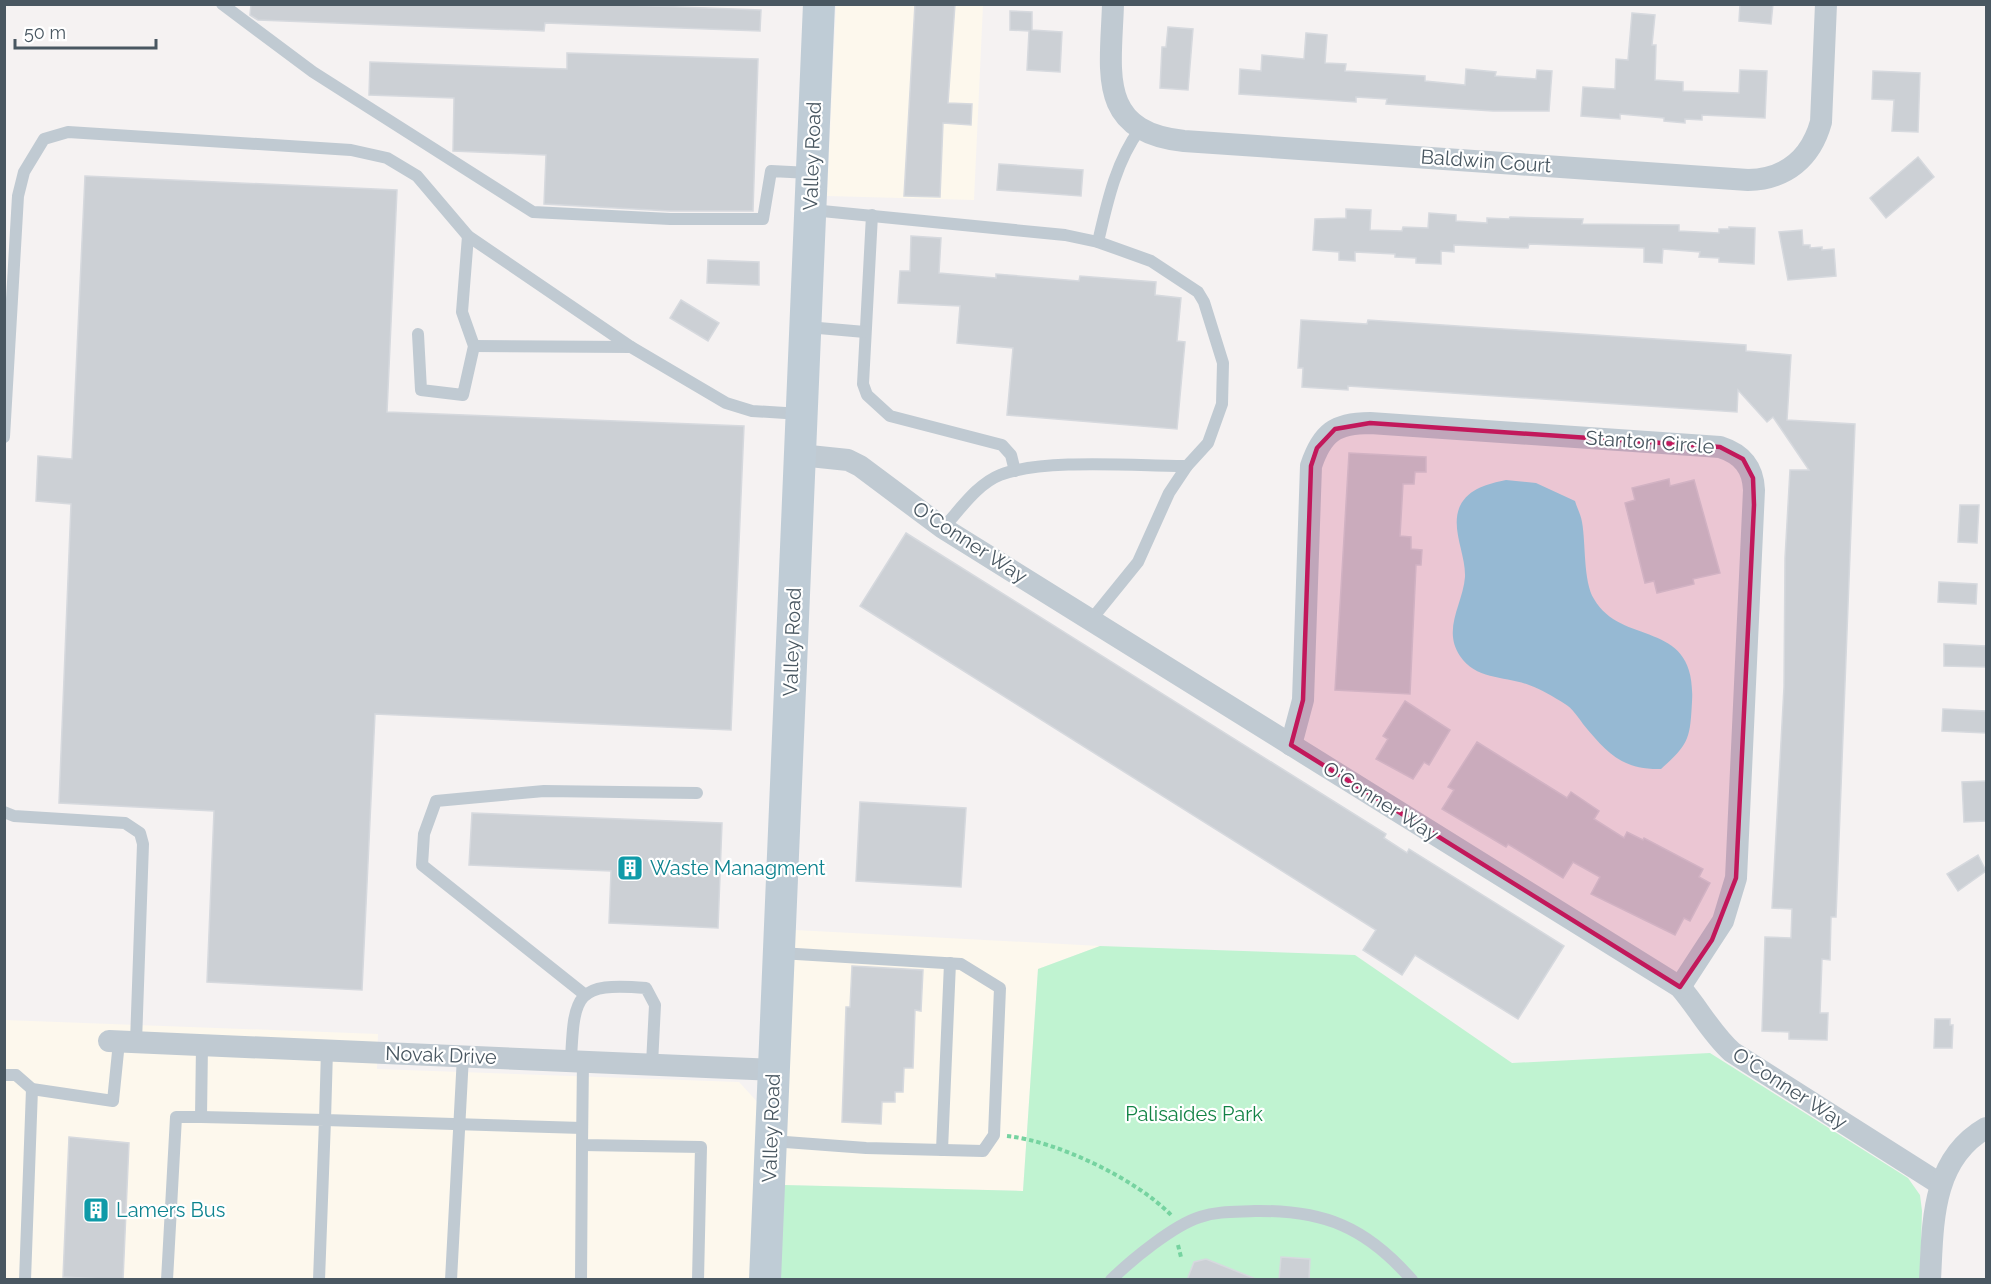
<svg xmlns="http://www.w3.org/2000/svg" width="1991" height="1284" viewBox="0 0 1991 1284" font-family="Raleway,sans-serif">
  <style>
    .commercial { fill: #fdf8ed }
    .green { fill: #c0f3d1 }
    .water { fill: #8be2f2 }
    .building { fill: #ccd0d5; stroke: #d6d9de; stroke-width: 1.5 }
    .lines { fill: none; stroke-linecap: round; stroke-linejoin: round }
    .path { stroke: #76d3a0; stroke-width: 4; stroke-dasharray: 4.5 3; stroke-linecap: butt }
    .service { stroke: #c0cad2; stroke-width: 12 }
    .minor { stroke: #c0cad2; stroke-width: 22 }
    .secondary { stroke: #bfccd6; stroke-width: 32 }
    .marked { fill: #c2185b; fill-opacity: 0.2; stroke: #c2185b; stroke-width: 4.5; stroke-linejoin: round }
    .labels { text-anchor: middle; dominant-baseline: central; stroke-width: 4.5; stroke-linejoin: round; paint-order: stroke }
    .street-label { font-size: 20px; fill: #495761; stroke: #fff }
    .culture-label { font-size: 20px; fill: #0d838f; stroke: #fff; text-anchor: start }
    .park-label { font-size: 20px; fill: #128345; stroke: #fff }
  </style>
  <rect width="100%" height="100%" fill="#f5f2f2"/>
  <!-- commercial -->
  <g class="commercial">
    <path d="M836,5H983L974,200L827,196Z"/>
    <path d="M795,930L1100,946L1038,969L1023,1191L784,1185Z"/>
    <path d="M5,1020L378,1034L377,1069L739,1082L762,1107L755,1279L5,1280Z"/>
  </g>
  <!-- green -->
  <path class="green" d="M1100,946L1355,955L1512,1063L1710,1053L1908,1178L1920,1195L1922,1211L1920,1279L780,1280L784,1185L1023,1191L1038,969Z"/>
  <!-- water -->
  <path class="water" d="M1506,480L1536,483L1575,501C1577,508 1581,515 1582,522C1586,544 1583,581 1594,599C1622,648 1697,617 1692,702C1690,739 1689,744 1661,769C1622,770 1607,753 1583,724C1578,717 1572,708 1565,704C1554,697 1541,689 1529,685C1505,676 1476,680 1460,656C1442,629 1463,604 1465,577C1466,554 1450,528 1460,506C1469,488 1488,484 1506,480Z"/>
  <!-- building -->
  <g class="building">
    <path d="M251,4H598L761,10L760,31L545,23L544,31L258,20L250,15Z"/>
    <path d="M915,4H955L948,103L972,104L971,125L943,123L940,197L904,196Z"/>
    <path d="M1740,4H1773L1771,24L1739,21Z"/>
    <path d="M1010,11L1032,12V30L1062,32L1060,72L1027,70L1029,31L1010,30Z"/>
    <path d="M1632,13L1655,15L1652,45H1656L1655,80L1683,82V91L1739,93L1740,70L1767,71L1765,118L1702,115V120L1685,119V123L1664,121V118L1620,114V119L1581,116L1583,87L1615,89L1616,59L1628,60Z"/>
    <path d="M1168,27L1193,29L1188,90L1160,88L1162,47H1166Z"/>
    <path d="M1306,33L1327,35L1325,63L1346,64L1345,71L1425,76V81L1465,85L1466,69L1496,72L1495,76L1536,79L1537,70L1552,71L1549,111H1493L1386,104L1387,99L1356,97V102L1239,94L1240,69L1261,71L1262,55L1304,59Z"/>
    <path d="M567,53L758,59L753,211H670L544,204L546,155L453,151L454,98L369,95L370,62L567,69Z"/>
    <path d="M1873,71L1920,73L1918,132L1892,131L1894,100L1872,99Z"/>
    <path d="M1918,157L1934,177L1886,218L1870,198Z"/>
    <path d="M999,164L1083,170L1081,196L997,190Z"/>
    <path d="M85,176L397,190L387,412L744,426L731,730L375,714L362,990L207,982L214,811L59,803L71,504L36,501L38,456L72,459Z"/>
    <path d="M1346,209L1371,210L1370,230L1402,231L1403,227L1428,228L1429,213L1456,215V221L1487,223V218L1509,219L1510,217L1583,219L1582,224L1679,225V231L1719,233V229H1729V227L1755,228L1754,264L1719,262V258L1699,257L1700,252L1663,249L1662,263L1644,262V248L1529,244L1528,248L1454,245V252L1441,251V264L1416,263V258L1395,257V254L1355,252V261L1339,260V252L1313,250L1315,219L1346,218Z"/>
    <path d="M1802,230L1803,245H1810V248L1822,247V250L1834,249L1836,276L1788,280L1779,232Z"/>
    <path d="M911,236L941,238L939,273L996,278V274L1079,281L1080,276L1156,282L1155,295L1181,298L1177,341L1185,342L1177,429L1007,415L1013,348L957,343L960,306L898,303L900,271H910Z"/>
    <path d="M708,260L759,262V285L707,283Z"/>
    <path d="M681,300L719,323L708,341L670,318Z"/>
    <path d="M1301,320L1367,324L1368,320L1746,345V351L1791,355L1787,420L1855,424L1836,917H1831L1830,960L1822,959L1820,1013H1828L1827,1040L1789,1039V1032L1762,1031L1765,937L1791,938L1792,909L1772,908L1784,687L1785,558L1790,470H1809L1773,417L1767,422L1738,390L1737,412L1348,386V390L1302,387L1303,368H1298Z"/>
    <path d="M1349,453L1426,457V472H1415L1414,484H1403L1400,536L1411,537V549L1422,550L1421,565H1416L1410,694L1335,690Z"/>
    <path d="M1669,479L1670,486L1694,480L1720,573L1693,579L1694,584L1657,593L1654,581L1645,583L1625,503L1635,500L1632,488Z"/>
    <path d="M1960,505H1979L1977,543L1958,542Z"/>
    <path d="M906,533L1386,834L1384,838L1407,853L1409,849L1564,946L1518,1019L1415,955L1402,975L1363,950L1376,930L860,606Z"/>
    <path d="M1939,582L1977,584L1976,604L1938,602Z"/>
    <path d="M1944,644L1986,646V667L1944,666Z"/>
    <path d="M1405,701L1450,730L1429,765L1424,762L1413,779L1376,759L1388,739L1383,736Z"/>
    <path d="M1943,709L1986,711V733L1942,731Z"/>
    <path d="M1477,742L1567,798L1571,792L1599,811L1594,819L1624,838L1627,832L1643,840L1644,838L1703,869L1699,877L1710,883L1690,921L1684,918L1675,935L1591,894L1600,877L1573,862L1563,878L1508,844L1506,847L1442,809L1454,790L1448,787Z"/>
    <path d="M1986,781V821L1964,822L1962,782Z"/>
    <path d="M860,802L966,808L961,887L856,881Z"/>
    <path d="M472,813L722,823L718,928L609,923L611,871L469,865Z"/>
    <path d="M1978,855L1986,871L1958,891L1947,874Z"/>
    <path d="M852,966L923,970L921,1011L915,1010L913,1068H904L903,1092H895V1102H882L881,1124L842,1122L846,1007H850Z"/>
    <path d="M1935,1019H1950V1025H1953L1952,1048H1934Z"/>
    <path d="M69,1137L129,1143L123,1280L63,1277Z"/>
    <path d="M1281,1257L1310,1259L1309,1280H1279Z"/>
    <path d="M1206,1259L1256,1279V1280H1187L1194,1262Z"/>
  </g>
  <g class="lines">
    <!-- path -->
    <g class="path">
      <path d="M1007,1136C1057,1141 1136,1179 1171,1215"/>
      <path d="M1178,1245L1181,1257"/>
    </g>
    <!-- service -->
    <g class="service">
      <path d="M222,4L313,72L533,212L670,219H763L771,171L810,173"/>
      <path d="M812,210L1065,235L1098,242L1151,261L1198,292L1204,302L1223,363L1222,404L1208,443L1187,466L1169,493L1138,562L1091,620"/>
      <path d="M872,215L863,384L867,395L890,416L1002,445L1011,455L1015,471"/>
      <path d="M1098,242C1107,203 1116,161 1140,129"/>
      <path d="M807,327L865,332"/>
      <path d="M418,334L421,390L463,395L474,346L462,312L468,236"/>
      <path d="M474,346L631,347"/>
      <path d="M4,437L18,196L24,172L44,139L68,132L351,150L387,158L417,176L468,236L631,347L726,403L752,411L801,414"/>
      <path d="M943,528C959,511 977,484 1000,475C1043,458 1138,466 1187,466"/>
      <path d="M4,812L14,816L125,823L140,833L143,844L136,1042"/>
      <path d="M584,994L422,865L424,834L436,801L544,791L697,793"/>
      <path d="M327,1050L325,1120L582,1128"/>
      <path d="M571,1060C574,994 576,982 646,988L655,1005L652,1064"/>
      <path d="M583,1061L582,1145L701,1147L698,1280"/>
      <path d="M4,1075H16L32,1089L113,1101L119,1042"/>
      <path d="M201,1117L325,1120L319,1280"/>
      <path d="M772,1141L866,1148L983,1151L994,1135L1000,988L961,964L780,953"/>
      <path d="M942,1150L950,963"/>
      <path d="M25,1280L32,1089"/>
      <path d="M167,1280L176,1117H201L202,1045"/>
      <path d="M451,1280L463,1056"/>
      <path d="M581,1280L582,1145"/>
      <path d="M1111,1280C1131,1260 1174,1225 1200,1217C1218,1211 1236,1212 1255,1211C1324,1210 1366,1227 1412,1280"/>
    </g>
    <!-- minor -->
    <g class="minor">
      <path d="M1113,4C1111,71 1096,132 1184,141L1748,180C1786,179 1811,158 1821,122L1826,4"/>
      <path d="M800,455L848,460L860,466L943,528L1680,987C1699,1009 1711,1033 1732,1052L1940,1184"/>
      <path d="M1291,745L1303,700L1311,466C1322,433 1335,423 1370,423L1720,447C1742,454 1753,467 1754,490L1736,878L1723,921L1680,987"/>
      <path d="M109,1041L773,1070"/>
      <path d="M1930,1280C1933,1223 1931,1160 1986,1128"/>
    </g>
    <!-- secondary -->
    <path class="secondary" d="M765,1280L819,4"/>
  </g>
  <!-- marked area -->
  <path class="marked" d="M1370,423L1720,447L1743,459L1753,478L1754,505L1736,878L1712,940L1680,987L1291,745L1303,700L1311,466L1317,448L1335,429Z"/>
  <!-- icons -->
  <defs>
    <symbol id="building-square" viewBox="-11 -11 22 22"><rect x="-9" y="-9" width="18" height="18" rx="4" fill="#0f9aa8" stroke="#fff"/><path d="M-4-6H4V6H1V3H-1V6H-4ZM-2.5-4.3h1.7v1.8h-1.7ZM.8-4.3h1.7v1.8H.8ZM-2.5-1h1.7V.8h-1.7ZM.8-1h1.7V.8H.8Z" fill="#fff"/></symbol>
  </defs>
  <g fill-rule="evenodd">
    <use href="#building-square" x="615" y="853" width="30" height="30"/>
    <use href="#building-square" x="81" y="1195" width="30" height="30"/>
  </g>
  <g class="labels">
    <!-- street labels -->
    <g class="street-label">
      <text transform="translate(812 156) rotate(-88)">Valley Road</text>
      <text transform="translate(1486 161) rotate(4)">Baldwin Court</text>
      <text transform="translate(1650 442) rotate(4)">Stanton Circle</text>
      <text transform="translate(970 542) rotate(33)">O'Conner Way</text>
      <text transform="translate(792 642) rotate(-88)">Valley Road</text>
      <text transform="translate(1381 801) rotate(32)">O'Conner Way</text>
      <text transform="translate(441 1055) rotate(2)">Novak Drive</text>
      <text transform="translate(1790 1088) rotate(33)">O'Conner Way</text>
      <text transform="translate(771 1128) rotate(-88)">Valley Road</text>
    </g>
    <!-- culture labels -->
    <g class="culture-label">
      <text x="650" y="868">Waste Managment</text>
      <text x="116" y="1210">Lamers Bus</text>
    </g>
    <!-- park labels -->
    <g class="park-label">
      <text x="1194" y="1114">Palisaides Park</text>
    </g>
  </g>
  <!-- border -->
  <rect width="1991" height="1284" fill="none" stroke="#495761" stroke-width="12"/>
  <!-- scale -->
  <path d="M15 39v9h141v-9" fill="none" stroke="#495761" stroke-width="3"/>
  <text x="24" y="39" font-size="18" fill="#495761" stroke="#ffffff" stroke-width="4.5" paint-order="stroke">50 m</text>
</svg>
